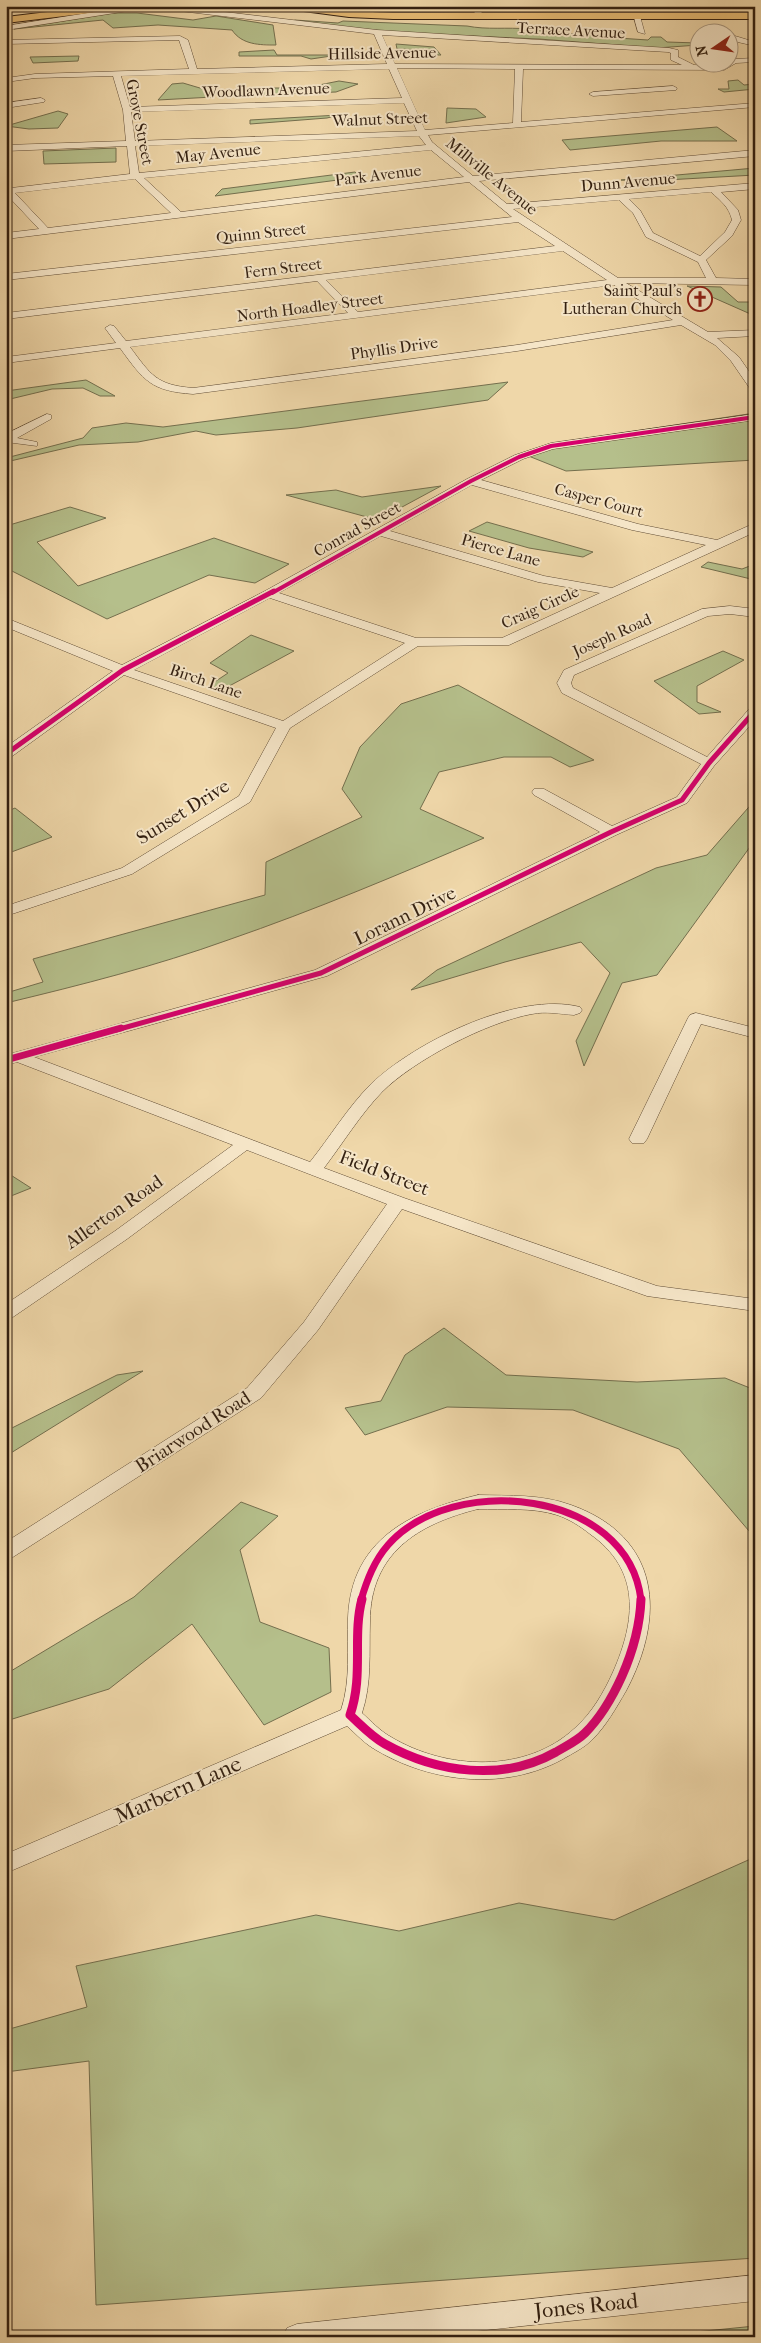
<svg xmlns="http://www.w3.org/2000/svg" width="761" height="2343" viewBox="0 0 761 2343" font-family="'IM FELL French Canon',serif">
  <style>
    .green { fill: #b5bf8b; stroke: #746f4e }
    .lines { fill: none; stroke-linecap: round; stroke-linejoin: round }
    .minor-casing { stroke: #614d36; stroke-width: 1 }
    .major-casing { stroke: #321f10; stroke-width: 2 }
    .minor { fill: #f5e5c7; fill-rule: evenodd }
    .major { fill: #e8bc74; fill-rule: evenodd }
    .cycleway-far3-casing { stroke: #f5e5c7; stroke-width: 5.5 }
    .cycleway-far2-casing { stroke: #f5e5c7; stroke-width: 8 }
    .cycleway-far1-casing { stroke: #f5e5c7; stroke-width: 10 }
    .cycleway-casing { stroke: #f5e5c7; stroke-width: 12 }
    .cycleway-far3 { stroke: #d6006c; stroke-width: 4 }
    .cycleway-far2 { stroke: #d6006c; stroke-width: 5 }
    .cycleway-far1 { stroke: #d6006c; stroke-width: 7 }
    .cycleway { stroke: #d6006c; stroke-width: 9 }
    .labels { text-anchor: middle; dominant-baseline: central; stroke-width: 4; stroke-linejoin: round; paint-order: stroke }
    .far-street-label { font-size: 16px; fill: #321f10; stroke: #f5e5c7 }
    .far-poi-label { font-size: 16px; fill: #321f10; stroke: #f5e5c7; text-anchor: end }
    .street-label { font-size: 19px; fill: #321f10; stroke: #f5e5c7 }
    .near-street-label { font-size: 22px; fill: #321f10; stroke: #f5e5c7 }
  </style>
  <rect width="100%" height="100%" fill="#efd7a9"/>
  <filter id="stains"><feTurbulence type="fractalNoise" baseFrequency=".004" numOctaves="4"/><feColorMatrix values="0 0 0 0 .2 0 0 0 0 .09 0 0 0 0 .02 0 0 0 .5 -.17"/></filter>
  <radialGradient id="worn" r=".72"><stop offset=".6" stop-color="#630" stop-opacity="0"/><stop offset="1" stop-color="#630" stop-opacity=".3"/></radialGradient>
  <!-- green -->
  <g class="green">
    <path d="M298,6H478L479,16H393Z"/>
    <path d="M113,13H137L193,20L216,16L273,25L276,45C260,45 242,45 232,30L158,25L113,28L103,20L14,29Z"/>
    <path d="M295,20L338,23L343,21L467,26C487,30 507,27 528,29C568,33 608,38 648,40L651,37H661L667,42L698,43V45L657,48L539,39L404,33L291,22Z"/>
    <path d="M396,44L434,47L441,55H426L424,50L397,49Z"/>
    <path d="M274,50L277,55H338L311,59L301,56H239V52Z"/>
    <path d="M79,56L78,61L33,63L30,57Z"/>
    <path d="M738,80L744,85L755,84V89L724,92L718,89H729L728,81Z"/>
    <path d="M339,81L358,84L336,92L254,95L263,88H304Z"/>
    <path d="M183,83L210,91L213,97L158,100L172,84Z"/>
    <path d="M447,108L476,109L486,117L446,123Z"/>
    <path d="M58,111L68,114L58,128L29,129L6,126Z"/>
    <path d="M339,115L327,118L250,124V120Z"/>
    <path d="M717,127L737,141H661L570,150L562,140Z"/>
    <path d="M116,148V162L44,164L43,151Z"/>
    <path d="M755,168V175L648,181L621,180Z"/>
    <path d="M355,172L361,177L215,196L222,189Z"/>
    <path d="M687,286L721,287L738,302H755V316Z"/>
    <path d="M86,380L115,396H100L83,388L52,389L6,400V391Z"/>
    <path d="M508,382L488,400L297,428L216,435L196,431L138,442L79,445L6,462V458L83,438L92,428L126,423L163,427Z"/>
    <path d="M755,413V460L566,471L526,455L555,443Z"/>
    <path d="M441,486L378,520L286,495L336,490L362,497Z"/>
    <path d="M70,507L106,518L37,542L78,586L214,538L289,564L255,583L209,575L107,619L6,568V526Z"/>
    <path d="M487,522L593,552L583,557L529,548L469,531Z"/>
    <path d="M708,562L742,569L755,564V580L701,567Z"/>
    <path d="M251,635L294,651L220,691L210,685L228,673L210,663Z"/>
    <path d="M723,651L744,660L697,686V702L721,712L699,714L654,681Z"/>
    <path d="M458,685L594,760L570,767L551,757H504L439,772L420,809L484,838C400,874 315,910 228,940C156,966 81,985 6,1003V993L43,982L33,959L265,895L266,862L362,817L342,789L360,747L401,704Z"/>
    <path d="M755,800V840L657,975L622,983L584,1066L576,1041L610,973L581,942L505,962L411,990L437,970L656,868L707,855Z"/>
    <path d="M15,808L52,837L6,854V812Z"/>
    <path d="M6,1172L31,1188L6,1198Z"/>
    <path d="M444,1328L506,1375L637,1382L725,1378L755,1390V1538L679,1449L573,1410L447,1407L365,1435L345,1408L381,1401L405,1355Z"/>
    <path d="M143,1371L6,1456V1431L117,1375Z"/>
    <path d="M241,1502L278,1516L240,1550L260,1622L329,1648L331,1692L264,1725L192,1624L109,1689L6,1721V1674L134,1597Z"/>
    <path d="M755,1857V2258L96,2305L89,2061L6,2072V2030L87,2007L76,1966L316,1915L399,1931L519,1903L614,1920Z"/>
    <path d="M755,2326V2337H645Z"/>
  </g>
  <g class="lines">
    <defs>
      <g id="minor">
        <path d="M131,6H174L377,30L669,48L678,50V57L694,65L722,66L734,59L755,58V62L736,63L724,70L523,69L521,122L755,103V107L428,135L432,142L473,176L755,150V156L479,181L507,204L755,183V189L721,192L738,210L741,220L732,236L706,260L716,278L755,279V285L626,283L708,332L755,330V336L717,338L739,357L755,380V391L751,390L731,361L715,345L681,325L517,351L193,394C151,391 144,381 120,348L6,363V357L116,343L105,328L110,325L114,326L126,341L348,313L317,281L6,319V313L555,246L518,222L6,280V274L512,217L469,182L6,239V233L39,229L6,194V185L11,188L130,174L127,146L6,151V145L126,141L123,110L113,76L35,78L6,82V78L35,74L189,69L179,40L6,44V40L180,36L188,40L197,69L387,64L374,34L163,9L134,10L6,30V26ZM382,35L668,52L671,53V60L682,65L395,64ZM397,68L515,69L513,123L425,130ZM389,69L402,98L130,107L121,76ZM404,103L417,131L135,141L131,112ZM419,136L426,145L139,173L135,146ZM431,150L464,177L181,212L144,178ZM135,179L171,213L48,228L15,193ZM711,192C721,201 729,207 732,220L725,232L700,256L653,233L640,210L629,199ZM619,200L633,213L646,237L698,262L706,278H618L513,209ZM563,251L607,280L358,312L326,280ZM614,285L673,320L517,345L193,388C156,385 151,375 130,347Z"/>
        <path d="M473,6H481L482,18H476Z"/>
        <path d="M633,14L640,16L645,34L638,32Z"/>
        <path d="M728,31L735,36L755,42V46L729,40L728,32H725Z"/>
        <path d="M673,86L677,88L676,90L593,96L589,94L593,92Z"/>
        <path d="M41,98L45,100L44,102L6,108V103Z"/>
        <path d="M47,414L51,415V419L17,438L37,442V446L6,442V434Z"/>
        <path d="M755,414V420L553,449L523,459L481,480L638,524L717,540L755,523V532L509,645L418,646L290,728L250,802L132,874L6,916V906L122,868L239,796L276,728L124,675L11,757L6,758V747L113,671L6,627V618L122,665L265,591L467,479L515,455L551,443ZM472,485L632,530L706,545L612,588L544,576L390,531ZM381,536L538,582L600,593L502,638H416L279,593ZM270,598L405,643L283,721L134,670Z"/>
        <path d="M730,606L755,609V617L730,614L708,616L574,675L571,683L573,688L707,757L750,708L755,707V720L714,766L687,803L616,835L327,976L34,1057L310,1162C330,1137 348,1107 371,1084C415,1042 518,991 580,1007L582,1010L580,1013L574,1015C560,1014 546,1011 532,1014C487,1022 414,1060 382,1092C360,1115 343,1143 324,1168L404,1198L657,1286L755,1299V1311L647,1296L402,1209L318,1330L261,1398L13,1557L6,1559V1542L247,1388L304,1322L387,1204L247,1150L127,1239L13,1317L6,1319V1304L115,1231L233,1145L17,1062L6,1065V1055L315,970L600,832L534,795L532,792L534,789H544L612,826L677,797L701,764L562,693L557,683L564,670L702,609Z"/>
        <path d="M696,1013L755,1028V1038L701,1024L647,1139L644,1143H632L629,1139L688,1018L690,1015Z"/>
        <path d="M478,1495C510,1496 541,1494 571,1505C661,1537 666,1616 626,1691C616,1708 606,1726 592,1740C584,1748 573,1753 563,1759C505,1791 432,1783 376,1750C365,1744 356,1734 347,1726L6,1873V1854L341,1710C351,1680 347,1649 348,1618C351,1539 411,1511 478,1495ZM478,1509C504,1510 532,1507 557,1515C569,1519 580,1526 590,1534C641,1570 636,1620 613,1672C604,1692 592,1713 575,1728C526,1774 446,1770 391,1737C380,1731 371,1721 362,1713C372,1683 369,1653 370,1622C370,1553 418,1524 478,1509Z"/>
        <path d="M755,2275V2301L421,2337H283L287,2328L297,2324Z"/>
      </g>
      <g id="major">
        <path d="M98,6H127L123,9L6,23V17Z"/>
        <path d="M284,6C320,6 356,12 393,13H755V19H393L349,17L288,9Z"/>
      </g>
    </defs>
    <!-- minor casing -->
    <use href="#minor" class="minor-casing"/>
    <!-- major casing -->
    <use href="#major" class="major-casing"/>
    <!-- minor -->
    <use href="#minor" class="minor"/>
    <!-- major -->
    <use href="#major" class="major"/>
    <defs>
      <path id="cycleway-far3" d="M272,593L471,481L519,457L551,446L755,417"/>
      <g id="cycleway-far2">
        <path d="M6,754L123,670L274,591"/>
        <path d="M116,1030L321,973L611,832L682,800L709,763L755,711"/>
      </g>
      <g id="cycleway-far1">
        <path d="M6,1060L121,1028"/>
        <path d="M361,1600C367,1580 374,1561 388,1545C452,1472 628,1489 641,1600"/>
      </g>
      <path id="cycleway" d="M362,1599C352,1637 364,1675 350,1715C361,1725 372,1737 385,1744C437,1773 503,1782 556,1752C566,1746 577,1741 585,1733C601,1717 613,1696 622,1676C633,1651 640,1626 641,1599"/>
    </defs>
    <!-- cycleway-far3 casing -->
    <use href="#cycleway-far3" class="cycleway-far3-casing"/>
    <!-- cycleway-far2 casing -->
    <use href="#cycleway-far2" class="cycleway-far2-casing"/>
    <!-- cycleway-far1 casing -->
    <use href="#cycleway-far1" class="cycleway-far1-casing"/>
    <!-- cycleway casing -->
    <use href="#cycleway" class="cycleway-casing"/>
    <!-- cycleway-far3 -->
    <use href="#cycleway-far3" class="cycleway-far3"/>
    <!-- cycleway-far2 -->
    <use href="#cycleway-far2" class="cycleway-far2"/>
    <!-- cycleway-far1 -->
    <use href="#cycleway-far1" class="cycleway-far1"/>
    <!-- cycleway -->
    <use href="#cycleway" class="cycleway"/>
  </g>
  <!-- icons -->
  <defs>
    <symbol id="church-ring" viewBox="-11 -11 22 22"><circle r="9.5" fill="#f5e5c7" stroke="#8f2418" stroke-width="1.5"/><path d="M-1.2-6h2.4v3.5h3.3v2.4h-3.3V6h-2.4V-.1h-3.3v-2.4h3.3Z" fill="#8f2418"/></symbol>
  </defs>
  <g fill-rule="evenodd">
    <use href="#church-ring" x="686" y="285" width="28" height="28"/>
  </g>
  <g class="labels">
    <!-- far-street labels -->
    <g class="far-street-label">
      <text transform="translate(571 30) rotate(3)">Terrace Avenue</text>
      <text transform="translate(382 53) rotate(-1)">Hillside Avenue</text>
      <text transform="translate(266 90) rotate(-2)">Woodlawn Avenue</text>
      <text transform="translate(380 119) rotate(-2)">Walnut Street</text>
      <text transform="translate(140 122) rotate(79)">Grove Street</text>
      <text transform="translate(218 153) rotate(-6)">May Avenue</text>
      <text transform="translate(378 175) rotate(-7)">Park Avenue</text>
      <text transform="translate(492 176) rotate(39)">Millville Avenue</text>
      <text transform="translate(628 182) rotate(-5)">Dunn Avenue</text>
      <text transform="translate(261 233) rotate(-6)">Quinn Street</text>
      <text transform="translate(283 268) rotate(-7)">Fern Street</text>
      <text transform="translate(310 307) rotate(-7)">North Hoadley Street</text>
      <text transform="translate(394 348) rotate(-8)">Phyllis Drive</text>
      <text transform="translate(599 500) rotate(15)">Casper Court</text>
      <text transform="translate(357 529) rotate(-29)">Conrad Street</text>
      <text transform="translate(501 550) rotate(16)">Pierce Lane</text>
      <text transform="translate(540 607) rotate(-24)">Craig Circle</text>
      <text transform="translate(612 635) rotate(-24)">Joseph Road</text>
      <text transform="translate(206 681) rotate(19)">Birch Lane</text>
    </g>
    <!-- far-poi labels -->
    <g class="far-poi-label">
      <text x="682" y="290">Saint Paul's<tspan x="682" dy="18">Lutheran Church</tspan></text>
    </g>
    <!-- street labels -->
    <g class="street-label">
      <text transform="translate(183 812) rotate(-32)">Sunset Drive</text>
      <text transform="translate(405 916) rotate(-26)">Lorann Drive</text>
      <text transform="translate(384 1173) rotate(21)">Field Street</text>
      <text transform="translate(114 1212) rotate(-35)">Allerton Road</text>
      <text transform="translate(193 1432) rotate(-33)">Briarwood Road</text>
    </g>
    <!-- near-street labels -->
    <g class="near-street-label">
      <text transform="translate(178 1790) rotate(-24)">Marbern Lane</text>
      <text transform="translate(586 2306) rotate(-6)">Jones Road</text>
    </g>
  </g>
  <!-- margin -->
  <rect width="761" height="2343" fill="none" stroke="#efd7a9" stroke-width="25"/>
  <rect x="8" y="8" width="746" height="2328" fill="none" stroke="#321f10" stroke-width="2.5"/>
  <rect x="12" y="12" width="736" height="2318" fill="none" stroke="#321f10"/>
  <!-- north arrow -->
  <g transform="translate(714 48) rotate(257)"><circle r="24" fill="#f5e5c7" stroke="#a7967e"/>
  <path d="M0-4L9 19L0 12L-9 19Z" fill="#8f2418"/>
  <text y="-8" font-size="14" font-weight="bold" text-anchor="middle" fill="#321f10">N</text>
  </g>
  <rect width="100%" height="100%" filter="url(#stains)"/>
  <rect width="100%" height="100%" fill="url(#worn)"/>
</svg>
